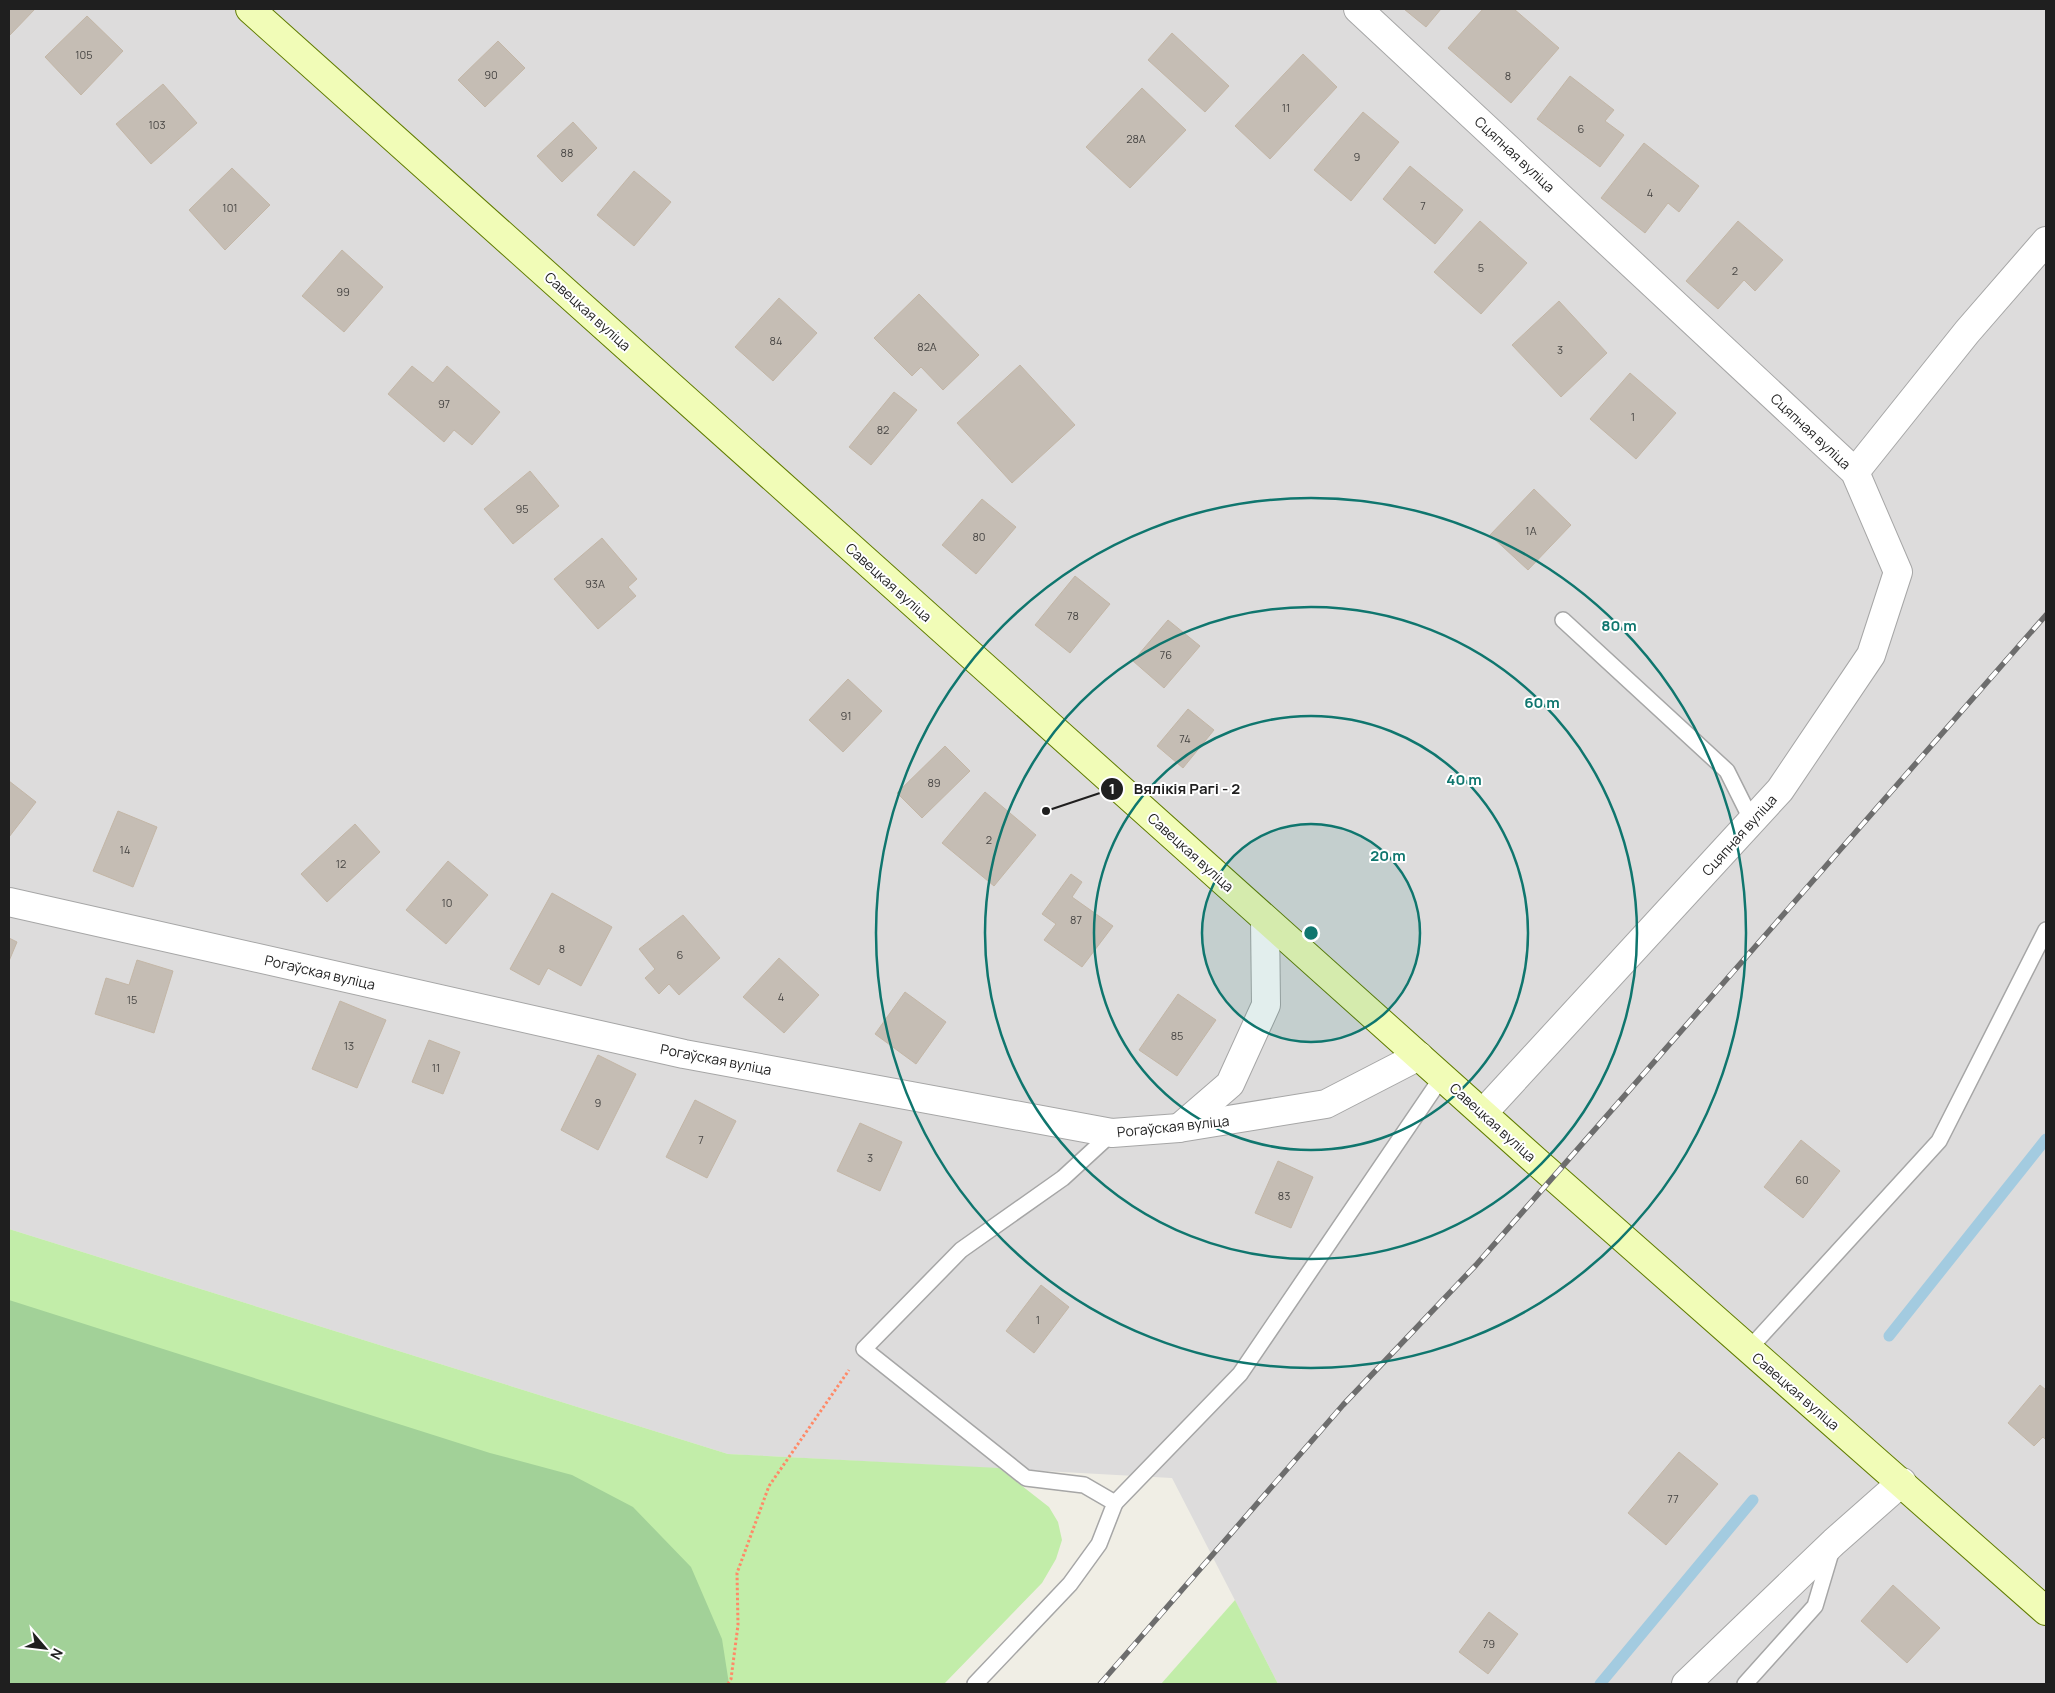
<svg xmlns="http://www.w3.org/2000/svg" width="2055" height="1693" viewBox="0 0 2055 1693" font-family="Manrope,sans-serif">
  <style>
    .residential { fill: #dddcdc }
    .grass { fill: #c2eda9 }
    .forest { fill: #a2d198 }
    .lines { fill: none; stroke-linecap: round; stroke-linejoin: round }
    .stream { stroke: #a3cbe0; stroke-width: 11 }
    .building { fill: #c5bdb4; stroke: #c3b6a6 }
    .lane-casing { stroke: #a6a6a6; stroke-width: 18 }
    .street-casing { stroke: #a6a6a6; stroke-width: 30 }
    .secondary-casing { stroke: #607c00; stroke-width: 30 }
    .path { stroke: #ff8967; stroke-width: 3; stroke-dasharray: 2.5 2.5; stroke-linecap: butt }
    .lane { stroke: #fff; stroke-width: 15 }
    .street { stroke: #fff; stroke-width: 28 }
    .secondary { stroke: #f1fcb7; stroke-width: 28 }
    .rail-casing { stroke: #6d6d6d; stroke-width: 5.5 }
    .rail { stroke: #fff; stroke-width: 4; stroke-dasharray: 11; stroke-linecap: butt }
    .ring { fill: none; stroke: #0f766e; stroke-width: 2.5 }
    .labels { text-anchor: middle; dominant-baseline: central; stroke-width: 4; stroke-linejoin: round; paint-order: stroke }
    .number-label { font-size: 11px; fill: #484644 }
    .street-label { font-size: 14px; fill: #1f1f1f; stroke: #fff }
    .centre { fill: #0f766e; stroke: #fff; stroke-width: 2.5 }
    .ring-label { font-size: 15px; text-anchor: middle; font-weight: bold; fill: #0f766e; stroke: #fff; stroke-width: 4; stroke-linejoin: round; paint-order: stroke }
    .leader { fill: none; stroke: #1f1f1f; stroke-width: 2 }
    .callout-dot { fill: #1f1f1f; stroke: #fff; stroke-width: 2 }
    .mark-label { font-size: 15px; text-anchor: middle; font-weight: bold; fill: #fff }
    .callout-label { font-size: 15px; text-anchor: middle; font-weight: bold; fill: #1f1f1f; stroke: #fff; stroke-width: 4; stroke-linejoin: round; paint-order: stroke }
  </style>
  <rect width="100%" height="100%" fill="#f0eee5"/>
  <!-- residential -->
  <path class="residential" d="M9,9H2046V1684H1278L1172,1478L728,1454L9,1229Z"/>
  <!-- grass -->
  <g class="grass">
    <path d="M9,1229L728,1454L999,1468L1049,1507L1058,1522L1062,1540L1056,1559L1042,1583L944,1684H9Z"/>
    <path d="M1235,1600L1278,1684H1161Z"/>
  </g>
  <!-- forest -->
  <path class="forest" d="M9,1300L490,1453L572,1475L633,1507L691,1567L722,1639L729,1684H9Z"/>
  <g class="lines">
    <!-- stream -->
    <g class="stream">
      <path d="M1889,1336L2046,1139"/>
      <path d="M1600,1684L1753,1500"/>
    </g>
  </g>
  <!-- building -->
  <g class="building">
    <path d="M9,9H35L9,36Z"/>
    <path d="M1404,9H1441L1426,27Z"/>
    <path d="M1483,9H1514L1559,48L1511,103L1448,48Z"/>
    <path d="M87,16L123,51L81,95L45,57Z"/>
    <path d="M1172,33L1229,86L1205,112L1148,60Z"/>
    <path d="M498,41L525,68L485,107L458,80Z"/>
    <path d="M1303,54L1337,87L1270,159L1235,126Z"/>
    <path d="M1570,76L1614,110L1605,121L1624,135L1600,167L1537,119Z"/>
    <path d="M163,84L197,123L151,164L116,124Z"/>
    <path d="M1142,88L1186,130L1130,188L1086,147Z"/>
    <path d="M1363,112L1399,142L1351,201L1314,170Z"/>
    <path d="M573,122L597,148L562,182L537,156Z"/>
    <path d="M1644,143L1699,186L1679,212L1668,203L1645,233L1601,198Z"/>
    <path d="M1410,166L1463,210L1435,244L1383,199Z"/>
    <path d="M232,168L270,205L225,250L189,210Z"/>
    <path d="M634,171L671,202L634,246L597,215Z"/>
    <path d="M1480,221L1527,263L1481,314L1434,272Z"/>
    <path d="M1738,221L1783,260L1755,291L1744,280L1718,309L1686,281Z"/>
    <path d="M342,250L383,287L344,332L302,296Z"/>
    <path d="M919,294L979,355L943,390L921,367L912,376L874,338Z"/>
    <path d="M779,298L817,333L773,381L735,347Z"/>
    <path d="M1559,301L1607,353L1561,397L1512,345Z"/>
    <path d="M1020,365L1075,425L1012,483L957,423Z"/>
    <path d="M412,366L433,383L447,366L500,412L472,445L454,430L444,442L388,394Z"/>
    <path d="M1630,373L1676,413L1636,459L1590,419Z"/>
    <path d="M894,392L917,410L871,465L849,447Z"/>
    <path d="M530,471L559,506L513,544L484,509Z"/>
    <path d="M1534,489L1571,525L1528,570L1490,535Z"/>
    <path d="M982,499L1016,527L976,574L942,545Z"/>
    <path d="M602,538L637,579L628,587L636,596L598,629L554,579Z"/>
    <path d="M1075,576L1110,604L1070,653L1035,625Z"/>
    <path d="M1168,620L1200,646L1164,688L1133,661Z"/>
    <path d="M848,679L882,711L843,752L809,720Z"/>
    <path d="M1188,709L1214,730L1183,768L1157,746Z"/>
    <path d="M945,746L970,771L922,818L897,793Z"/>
    <path d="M9,781L36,802L9,837Z"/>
    <path d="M985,792L1036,835L994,886L942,843Z"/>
    <path d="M118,811L157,827L133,887L93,871Z"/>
    <path d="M355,824L380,852L327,902L301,874Z"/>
    <path d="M448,861L488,895L446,944L406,910Z"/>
    <path d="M1071,874L1082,882L1072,897L1113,926L1082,967L1044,940L1056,924L1042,914Z"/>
    <path d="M552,893L612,927L581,986L548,968L539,985L510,969Z"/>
    <path d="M683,915L720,958L679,995L669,984L659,994L645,978L655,969L639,949Z"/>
    <path d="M9,938L17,942L9,961Z"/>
    <path d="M779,958L819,995L784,1033L743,997Z"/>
    <path d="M137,960L173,971L154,1033L95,1014L106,978L129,985Z"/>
    <path d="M905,992L946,1022L916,1064L875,1034Z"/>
    <path d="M1178,994L1216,1020L1177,1076L1139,1050Z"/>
    <path d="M340,1001L386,1020L357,1088L312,1069Z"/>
    <path d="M429,1040L460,1052L443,1094L412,1082Z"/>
    <path d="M598,1055L636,1074L598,1150L561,1130Z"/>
    <path d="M695,1100L736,1121L707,1178L666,1157Z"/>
    <path d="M860,1123L902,1142L880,1191L837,1171Z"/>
    <path d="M1801,1140L1840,1171L1803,1218L1764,1187Z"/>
    <path d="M1278,1161L1313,1177L1291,1228L1255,1213Z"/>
    <path d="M1041,1285L1069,1307L1034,1353L1006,1331Z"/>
    <path d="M2040,1385L2046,1390V1440L2043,1437L2034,1446L2008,1423Z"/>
    <path d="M1679,1452L1718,1484L1666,1545L1628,1513Z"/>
    <path d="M1893,1585L1940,1628L1907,1663L1861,1621Z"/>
    <path d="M1489,1612L1518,1634L1488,1674L1459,1652Z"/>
  </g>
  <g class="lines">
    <defs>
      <g id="lane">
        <path d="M1563,620L1727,771L1752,821"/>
        <path d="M1748,1350L1939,1141L2046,930"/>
        <path d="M1115,1503L1240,1374L1442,1077"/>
        <path d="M975,1684L1070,1584L1099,1544L1115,1503L1084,1485L1026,1478L864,1349L961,1250L1063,1178L1112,1133"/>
        <path d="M1745,1684L1815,1606L1832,1549"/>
      </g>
      <g id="street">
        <path d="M1358,9L1855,472L1898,572L1871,655L1780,790L1483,1113"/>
        <path d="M1855,472L1967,332L2046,241"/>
        <path d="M9,902L684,1054L1112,1133L1179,1128L1326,1104L1419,1056"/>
        <path d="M1179,1128L1230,1084L1266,1005L1265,919"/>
        <path d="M1686,1684L1834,1542L1902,1482"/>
      </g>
      <path id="secondary" d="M250,9L1538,1163L2046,1611"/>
    </defs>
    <!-- lane casing -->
    <use href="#lane" class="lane-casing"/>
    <!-- street casing -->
    <use href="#street" class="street-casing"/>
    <!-- secondary casing -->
    <use href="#secondary" class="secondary-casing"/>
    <!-- path -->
    <path class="path" d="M728,1684L731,1679L738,1625L737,1573L769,1486L849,1370"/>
    <!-- lane -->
    <use href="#lane" class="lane"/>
    <!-- street -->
    <use href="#street" class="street"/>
    <!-- secondary -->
    <use href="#secondary" class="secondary"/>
    <defs>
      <path id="rail" d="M1100,1684L1343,1405L1476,1265L2046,615"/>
    </defs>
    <!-- rail casing -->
    <use href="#rail" class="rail-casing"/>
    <!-- rail -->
    <use href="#rail" class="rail"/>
  </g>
  <!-- distance rings -->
  <circle cx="1311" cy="933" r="109" fill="#0f766e" fill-opacity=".12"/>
  <g class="ring">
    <circle cx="1311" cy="933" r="109"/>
    <circle cx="1311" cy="933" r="217"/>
    <circle cx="1311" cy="933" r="326"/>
    <circle cx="1311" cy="933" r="435"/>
  </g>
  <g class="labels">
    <!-- number labels -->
    <g class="number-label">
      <text x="84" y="54">105</text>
      <text x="491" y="74">90</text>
      <text x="1508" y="75">8</text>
      <text x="1286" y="107">11</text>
      <text x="157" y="124">103</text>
      <text x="1581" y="128">6</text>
      <text x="1136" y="138">28А</text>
      <text x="567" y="152">88</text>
      <text x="1357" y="156">9</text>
      <text x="1650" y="192">4</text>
      <text x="1423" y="205">7</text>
      <text x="230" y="207">101</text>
      <text x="1481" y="267">5</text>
      <text x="1735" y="270">2</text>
      <text x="343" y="291">99</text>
      <text x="776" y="340">84</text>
      <text x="927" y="346">82А</text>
      <text x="1560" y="349">3</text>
      <text x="444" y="403">97</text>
      <text x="1633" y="416">1</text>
      <text x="883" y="429">82</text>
      <text x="522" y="508">95</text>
      <text x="1531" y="530">1А</text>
      <text x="979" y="536">80</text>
      <text x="595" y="583">93А</text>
      <text x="1073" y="615">78</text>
      <text x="1166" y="654">76</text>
      <text x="846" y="715">91</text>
      <text x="1185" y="738">74</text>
      <text x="934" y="782">89</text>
      <text x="989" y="839">2</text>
      <text x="125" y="849">14</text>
      <text x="341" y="863">12</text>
      <text x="447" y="902">10</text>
      <text x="1076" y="919">87</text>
      <text x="562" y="948">8</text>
      <text x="680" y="954">6</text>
      <text x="781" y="996">4</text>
      <text x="132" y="999">15</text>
      <text x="1177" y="1035">85</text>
      <text x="349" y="1045">13</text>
      <text x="436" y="1067">11</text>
      <text x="598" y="1102">9</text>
      <text x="701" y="1139">7</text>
      <text x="870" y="1157">3</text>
      <text x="1802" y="1179">60</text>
      <text x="1284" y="1195">83</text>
      <text x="1038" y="1319">1</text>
      <text x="1673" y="1498">77</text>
      <text x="1489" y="1643">79</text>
    </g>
    <!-- street labels -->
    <g class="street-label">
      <text transform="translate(1515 154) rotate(43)">Сцяпная вуліца</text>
      <text transform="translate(588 311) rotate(42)">Савецкая вуліца</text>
      <text transform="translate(1811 431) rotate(43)">Сцяпная вуліца</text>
      <text transform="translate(889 582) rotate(42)">Савецкая вуліца</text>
      <text transform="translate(1739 835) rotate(-48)">Сцяпная вуліца</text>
      <text transform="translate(1191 852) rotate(42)">Савецкая вуліца</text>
      <text transform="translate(320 972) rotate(13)">Рогаўская вуліца</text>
      <text transform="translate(716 1059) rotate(11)">Рогаўская вуліца</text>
      <text transform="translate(1493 1122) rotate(42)">Савецкая вуліца</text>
      <text transform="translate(1173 1126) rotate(-6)">Рогаўская вуліца</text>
      <text transform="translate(1796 1391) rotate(41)">Савецкая вуліца</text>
    </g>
  </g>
  <circle cx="1311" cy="933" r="8" class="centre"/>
  <g class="ring-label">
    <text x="1619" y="631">80 m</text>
    <text x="1542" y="708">60 m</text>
    <text x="1464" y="785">40 m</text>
    <text x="1388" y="861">20 m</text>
  </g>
  <!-- callouts -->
  <path class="leader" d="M1046 811L1112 789"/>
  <g class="callout-dot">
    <circle cx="1046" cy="811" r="5"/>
    <circle cx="1112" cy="789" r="12"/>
  </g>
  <g class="mark-label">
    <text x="1112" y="794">1</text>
  </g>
  <g class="callout-label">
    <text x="1187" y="794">Вялікія Рагі - 2</text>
  </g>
  <!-- border -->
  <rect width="2055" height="1693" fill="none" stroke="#1f1f1f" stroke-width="20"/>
  <!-- north arrow -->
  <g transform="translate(45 1648) rotate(118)" stroke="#ffffff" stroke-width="4" paint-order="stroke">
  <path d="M0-4L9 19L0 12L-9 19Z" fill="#1f1f1f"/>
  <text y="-8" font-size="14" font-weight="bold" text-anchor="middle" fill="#1f1f1f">N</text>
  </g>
</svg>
